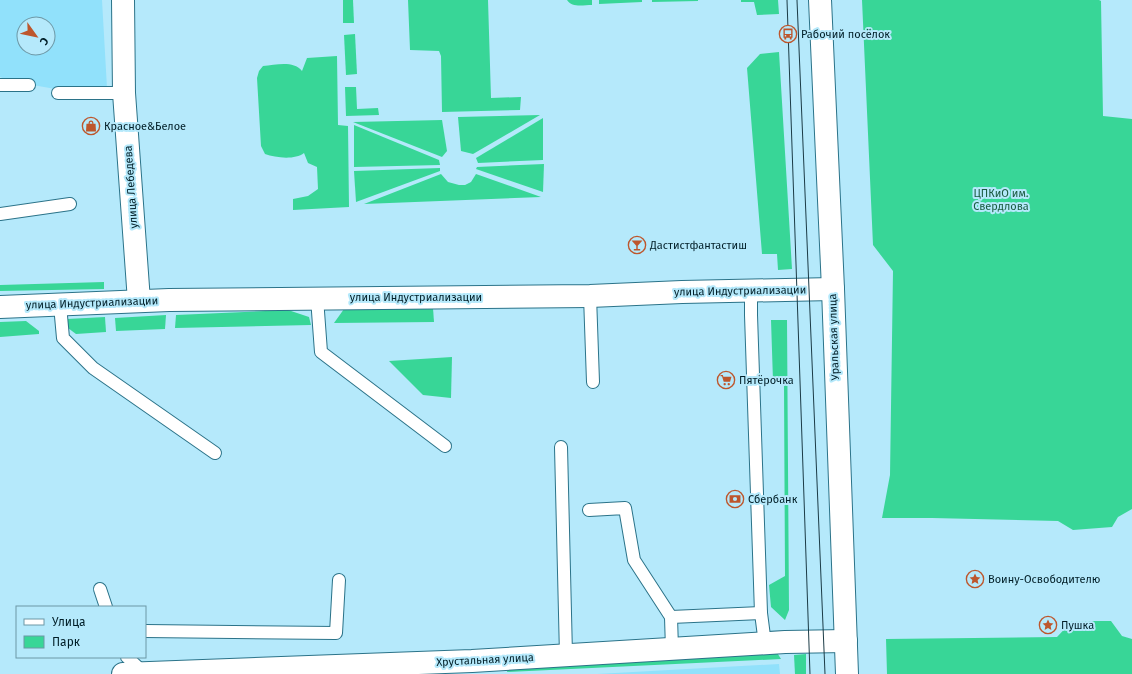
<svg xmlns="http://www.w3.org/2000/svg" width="1132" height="674" viewBox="0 0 1132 674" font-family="'Fira Sans',sans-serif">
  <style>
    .built { fill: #91e1fb; fill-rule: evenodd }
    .green { fill: #38d697 }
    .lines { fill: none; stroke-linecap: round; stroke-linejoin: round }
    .service-casing { stroke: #2b7389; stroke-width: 14 }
    .tertiary-casing { stroke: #2b7389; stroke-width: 24 }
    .primary-casing { stroke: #2b7389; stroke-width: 24 }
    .service { stroke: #fff; stroke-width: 12 }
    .tertiary { stroke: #fff; stroke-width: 22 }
    .primary { stroke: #fff; stroke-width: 22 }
    .tram { stroke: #1b3b46; stroke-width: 1 }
    .labels { text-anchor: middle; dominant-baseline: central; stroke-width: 4; stroke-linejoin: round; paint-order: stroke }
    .poi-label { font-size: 11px; fill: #011e27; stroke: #b5e9fb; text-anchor: start }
    .street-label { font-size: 11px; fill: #011e27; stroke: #b5e9fb }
    .park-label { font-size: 11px; fill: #1a5a3f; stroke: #b5e9fb }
  </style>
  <rect width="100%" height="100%" fill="#b5e9fb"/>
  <!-- built -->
  <g class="built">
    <path d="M0,0H102L107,88L61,90L10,81L0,77ZM24,24H48V48H24Z"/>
    <path d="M779,664L780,674H597Z"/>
  </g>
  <!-- green -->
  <g class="green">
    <path d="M343,0H353L354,23H343Z"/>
    <path d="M408,0H488L491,98L521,97L520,110L442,112L441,56L439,51L410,50Z"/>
    <path d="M567,0H592V5C583,5 572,8 567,0Z"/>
    <path d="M599,0H642V2L599,4Z"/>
    <path d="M652,0H698V1L652,2Z"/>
    <path d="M741,0H778L779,14L757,15L754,2H741Z"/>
    <path d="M862,0H1099L1101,1L1103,116L1132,119V509L1118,517L1112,527L1073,530L1058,521L932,518H882L890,475L893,271L873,245Z"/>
    <path d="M355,34L357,74L346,75L344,35Z"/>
    <path d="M779,52L792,269L778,270L777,254H762L747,68L760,54Z"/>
    <path d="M337,56L338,125L348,126L349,207L293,210V199L308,196L318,189L317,167L308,163L304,153C295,160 276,158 265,154L261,146L257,78L259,71L263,66C276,65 293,60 302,71L307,58Z"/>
    <path d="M345,87H356L357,109L378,108L379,115L346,116Z"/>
    <path d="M540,115L473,154L461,151L458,117Z"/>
    <path d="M543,118V160L478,163L476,158Z"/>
    <path d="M442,120L447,151L442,157L353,122Z"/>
    <path d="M354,125L439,160L440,165L354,167Z"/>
    <path d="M544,164L543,192L476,169L477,167Z"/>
    <path d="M440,168V171L356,202L354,171Z"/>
    <path d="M441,174L448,182L459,185H465L471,182L476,174L541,197L364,204Z"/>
    <path d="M104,282V289L0,291V285Z"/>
    <path d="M433,308L434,322L334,323L344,309Z"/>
    <path d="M288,310L309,317L311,325L175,328L176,315Z"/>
    <path d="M166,315L165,329L116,331L115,318Z"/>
    <path d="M105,317L106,332L76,334L68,328L67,319Z"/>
    <path d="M771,320H787L789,610L785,620L771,607L769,585L785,576L784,385L773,381Z"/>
    <path d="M26,321L39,331V334L0,337V322Z"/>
    <path d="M452,357L451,398L423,395L389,361Z"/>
    <path d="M1072,621H1111L1122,636L1132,639V674H887L886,639L1057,637Z"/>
    <path d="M776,651L781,659L507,672L508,669Z"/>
    <path d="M806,654V674H795L794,655Z"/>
  </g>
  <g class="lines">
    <defs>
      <g id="service">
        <path d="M0,85H29"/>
        <path d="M58,93H124"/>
        <path d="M0,214L70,204"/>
        <path d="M751,291V315L761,613L765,644"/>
        <path d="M590,296L593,382"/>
        <path d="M317,298L321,352L445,446"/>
        <path d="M60,305L63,338L93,368L215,453"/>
        <path d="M561,447L566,655"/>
        <path d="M589,510L625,508L634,560L671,617"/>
        <path d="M100,589L106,607"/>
        <path d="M145,631L336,633L339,580"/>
        <path d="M672,649L671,617L761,613"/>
        <path d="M127,657L144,673"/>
      </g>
      <g id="tertiary">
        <path d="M123,0L124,93L139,301"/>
        <path d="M0,307L169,300L590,296L682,292L833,289"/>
        <path d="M123,674L472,661L785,642L846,641"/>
      </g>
      <path id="primary" d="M820,0L833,289L847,674"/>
    </defs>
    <!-- service casing -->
    <use href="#service" class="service-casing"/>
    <!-- tertiary casing -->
    <use href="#tertiary" class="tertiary-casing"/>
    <!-- primary casing -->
    <use href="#primary" class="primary-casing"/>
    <!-- service -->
    <use href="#service" class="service"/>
    <!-- tertiary -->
    <use href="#tertiary" class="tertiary"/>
    <!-- primary -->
    <use href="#primary" class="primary"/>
    <!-- tram -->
    <g class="tram">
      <path d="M787,0L810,674"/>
      <path d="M797,0L825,674"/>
    </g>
  </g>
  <!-- icons -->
  <defs>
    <symbol id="bus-ring" viewBox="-11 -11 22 22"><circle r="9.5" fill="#b5e9fb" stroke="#bd562c" stroke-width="1.5"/><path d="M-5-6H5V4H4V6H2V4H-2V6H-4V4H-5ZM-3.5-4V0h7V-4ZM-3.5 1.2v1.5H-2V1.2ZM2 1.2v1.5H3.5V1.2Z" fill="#bd562c"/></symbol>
    <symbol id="shop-ring" viewBox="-11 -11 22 22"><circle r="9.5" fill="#b5e9fb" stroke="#bd562c" stroke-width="1.5"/><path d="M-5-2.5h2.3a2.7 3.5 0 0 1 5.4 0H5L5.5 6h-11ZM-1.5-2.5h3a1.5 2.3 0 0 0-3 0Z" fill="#bd562c"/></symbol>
    <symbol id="bar-ring" viewBox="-11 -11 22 22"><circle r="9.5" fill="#b5e9fb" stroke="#bd562c" stroke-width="1.5"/><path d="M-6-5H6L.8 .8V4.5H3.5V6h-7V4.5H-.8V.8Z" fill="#bd562c"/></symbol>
    <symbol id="supermarket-ring" viewBox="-11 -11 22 22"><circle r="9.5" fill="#b5e9fb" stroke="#bd562c" stroke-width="1.5"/><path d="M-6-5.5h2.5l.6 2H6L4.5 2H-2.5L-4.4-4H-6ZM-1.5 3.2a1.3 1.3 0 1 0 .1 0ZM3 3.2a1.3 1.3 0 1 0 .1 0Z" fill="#bd562c"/></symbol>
    <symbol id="bank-ring" viewBox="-11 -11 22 22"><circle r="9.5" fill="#b5e9fb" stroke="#bd562c" stroke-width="1.5"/><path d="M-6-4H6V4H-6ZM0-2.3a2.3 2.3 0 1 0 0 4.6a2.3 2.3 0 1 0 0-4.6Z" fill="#bd562c"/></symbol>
    <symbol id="sight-ring" viewBox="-11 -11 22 22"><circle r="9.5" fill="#b5e9fb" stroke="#bd562c" stroke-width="1.5"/><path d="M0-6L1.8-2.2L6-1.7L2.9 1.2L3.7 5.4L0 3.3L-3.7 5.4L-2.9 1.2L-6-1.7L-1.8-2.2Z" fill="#bd562c"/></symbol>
  </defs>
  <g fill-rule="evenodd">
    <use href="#bus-ring" x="778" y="24" width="20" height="20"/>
    <use href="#shop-ring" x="81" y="116" width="20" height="20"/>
    <use href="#bar-ring" x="627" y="235" width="20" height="20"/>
    <use href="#supermarket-ring" x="716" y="370" width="20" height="20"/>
    <use href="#bank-ring" x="725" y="489" width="20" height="20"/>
    <use href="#sight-ring" x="965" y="569" width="20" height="20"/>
    <use href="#sight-ring" x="1038" y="615" width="20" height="20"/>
  </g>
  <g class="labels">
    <!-- poi labels -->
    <g class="poi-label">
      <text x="801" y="34">Рабочий посёлок</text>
      <text x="104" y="126">Красное&amp;Белое</text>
      <text x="650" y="245">Дастистфантастиш</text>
      <text x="739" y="380">Пятёрочка</text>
      <text x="748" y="499">Сбербанк</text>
      <text x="988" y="579">Воину-Освободителю</text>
      <text x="1061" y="625">Пушка</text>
    </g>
    <!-- street labels -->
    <g class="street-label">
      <text transform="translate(131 187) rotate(-94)">улица Лебедева</text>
      <text transform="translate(740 291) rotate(-1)">улица Индустриализации</text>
      <text x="416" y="297">улица Индустриализации</text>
      <text transform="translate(92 303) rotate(-2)">улица Индустриализации</text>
      <text transform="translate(834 337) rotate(-92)">Уральская улица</text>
      <text transform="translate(485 660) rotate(-3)">Хрустальная улица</text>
    </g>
    <!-- park labels -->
    <g class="park-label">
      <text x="1001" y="193">ЦПКиО им.<tspan x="1001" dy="13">Свердлова</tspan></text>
    </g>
  </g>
  <!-- legend -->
  <rect x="16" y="606" width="130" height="52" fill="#b5e9fb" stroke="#6d98a6"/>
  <rect x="24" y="619" width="20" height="6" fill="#ffffff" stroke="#6d98a6"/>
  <text x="52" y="626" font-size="12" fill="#011e27">Улица</text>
  <rect x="24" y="636" width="20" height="12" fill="#38d697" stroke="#6d98a6"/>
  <text x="52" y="646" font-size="12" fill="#011e27">Парк</text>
  <!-- north arrow -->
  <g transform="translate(36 36) rotate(123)"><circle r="19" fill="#b5e9fb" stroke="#6d98a6"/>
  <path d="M0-3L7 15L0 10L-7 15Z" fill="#bd562c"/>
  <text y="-6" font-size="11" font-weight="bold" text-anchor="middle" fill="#011e27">С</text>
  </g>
</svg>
